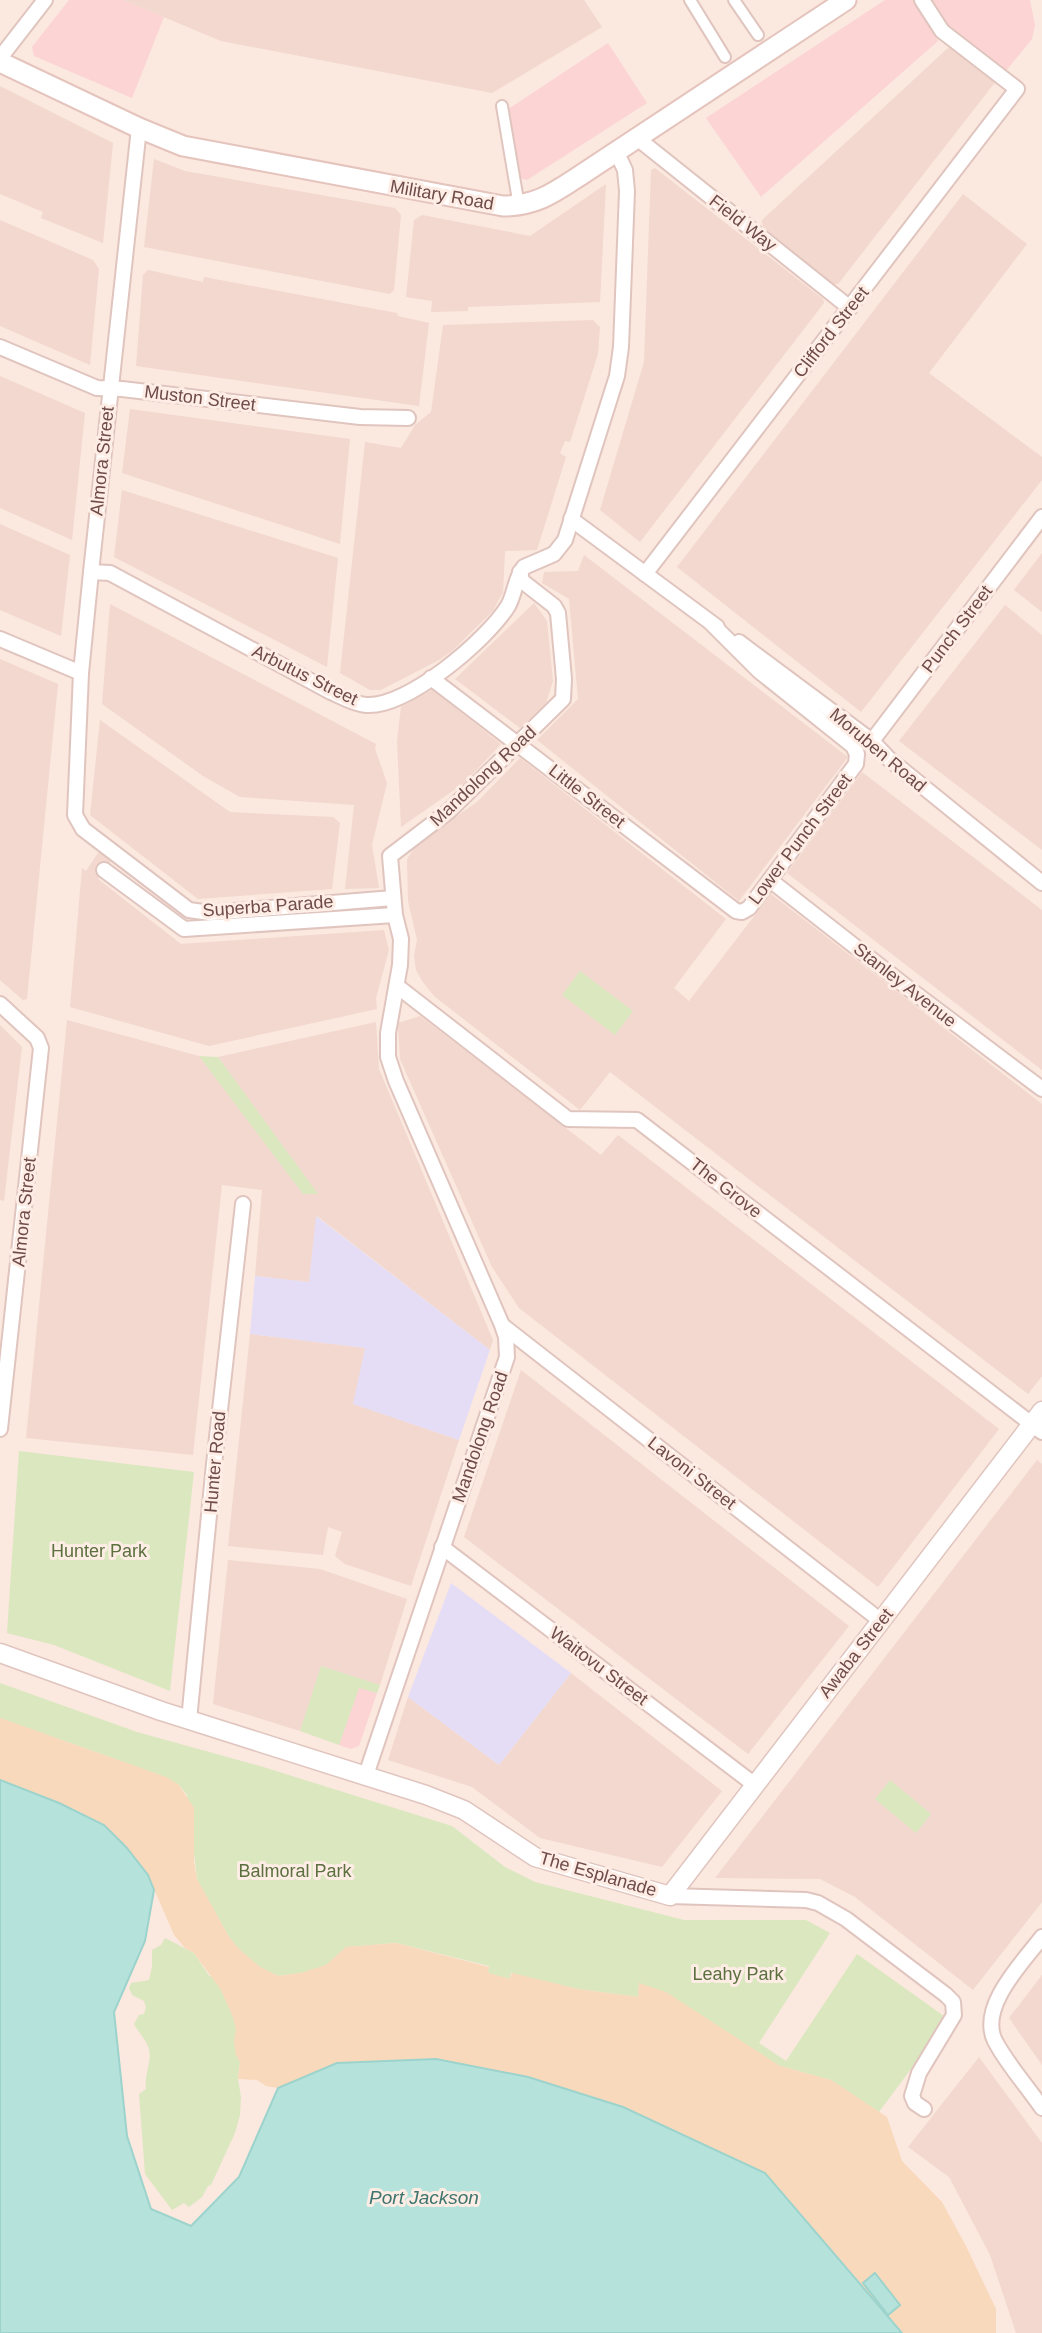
<svg xmlns="http://www.w3.org/2000/svg" width="1042" height="2333" viewBox="0 0 1042 2333" font-family="Arial,sans-serif">
  <style>
    .residential { fill: #f2d8ce }
    .commercial { fill: #fbd4d3 }
    .education { fill: #e5ddf6 }
    .green { fill: #dae7bf }
    .sand { fill: #f9d9bb }
    .water { fill: #b6e2dc; stroke: #9cd3cc; stroke-width: 2 }
    .lines { fill: none; stroke-linecap: round; stroke-linejoin: round }
    .pedestrian-casing { stroke: #e0c5bf; stroke-width: 14 }
    .minor-casing { stroke: #e0c5bf; stroke-width: 18 }
    .tertiary-casing { stroke: #e0c5bf; stroke-width: 21 }
    .secondary-casing { stroke: #e4c4bc; stroke-width: 23 }
    .pedestrian { stroke: #fff; stroke-width: 10 }
    .minor { stroke: #fff; stroke-width: 14 }
    .tertiary { stroke: #fff; stroke-width: 18 }
    .secondary { stroke: #fff; stroke-width: 19 }
    .labels { text-anchor: middle; dominant-baseline: central; stroke-width: 6; stroke-linejoin: round; paint-order: stroke }
    .street-label { font-size: 18px; fill: #6f4b49; stroke: #feede5 }
    .park-label { font-size: 18px; fill: #5b6f3f; stroke: #feede5 }
    .water-label { font-size: 19px; font-style: italic; fill: #3e756e; stroke: #feede5 }
  </style>
  <rect width="100%" height="100%" fill="#fbe8df"/>
  <!-- residential -->
  <g class="residential">
    <path d="M123,0H584L602,27L492,93L221,41Z"/>
    <path d="M948,48L956,49L996,81L838,284H831L763,227L762,220Z"/>
    <path d="M0,86L113,143L103,243L41,218L43,212L0,194Z"/>
    <path d="M154,159L185,171L395,208L401,215L394,290L390,294L144,247Z"/>
    <path d="M655,168L823,299L824,303L640,542L600,510L644,362L651,170Z"/>
    <path d="M606,184L600,302L468,307V311L431,312L432,301L406,297L414,220L422,215L530,236Z"/>
    <path d="M963,194L1027,244L929,373L1042,457V480L861,712L677,567Z"/>
    <path d="M0,220L93,260L99,269L90,365L0,326Z"/>
    <path d="M148,270L203,282L204,277L397,313L398,316L429,323L419,406L136,366L143,275Z"/>
    <path d="M593,320L600,327L598,354L570,442L565,441L560,453L566,457L537,550L505,551L503,593L498,601L493,611L453,650L439,660L381,690H370L340,673L365,442L401,448L415,425L431,412L443,325Z"/>
    <path d="M0,376L85,413L72,540L0,508Z"/>
    <path d="M130,409L350,439L340,544L122,473Z"/>
    <path d="M122,490L338,558L327,667L114,557Z"/>
    <path d="M0,524L70,555L61,636L0,610Z"/>
    <path d="M1042,553V612L1014,590Z"/>
    <path d="M584,555L848,757L739,901L537,740L578,699L569,599L542,583L544,572L578,571Z"/>
    <path d="M534,603L547,621L553,681L546,703L520,728L455,679Z"/>
    <path d="M110,604L376,744L375,749L387,783L372,845L379,888L345,889L354,805L240,797L203,776L102,704Z"/>
    <path d="M1005,605L1042,635V850L899,741Z"/>
    <path d="M0,659L58,684L27,999L23,1000L0,980Z"/>
    <path d="M432,690L501,744L464,783L401,827L397,741L401,707Z"/>
    <path d="M100,720L230,812L333,817L340,823L332,889L198,899L90,815Z"/>
    <path d="M520,758L726,919L674,988L689,1001L771,894L1042,1104V1376L1028,1394L610,1072L580,1110L434,996L422,981L416,970L414,956L417,940L408,901L407,859L418,843L477,802Z"/>
    <path d="M862,772L1042,910V1070L787,873Z"/>
    <path d="M100,850L113,859L98,879L181,944L384,930L389,950L376,998L377,1009L209,1046L70,1007L82,868L86,871Z"/>
    <path d="M420,1016L601,1155L618,1135L999,1429L878,1587L519,1308L492,1267L400,1059L398,1023Z"/>
    <path d="M67,1020L199,1056L303,1193L317,1194L218,1057L376,1022L379,1069L493,1340L490,1350L317,1216L309,1282L255,1276L262,1190L222,1185L193,1455L26,1438Z"/>
    <path d="M0,1025L22,1047L4,1201L0,1200Z"/>
    <path d="M250,1334L365,1348L354,1404L459,1440L411,1586L345,1564L335,1556L342,1532L328,1527L323,1555L228,1546Z"/>
    <path d="M521,1370L849,1626L748,1754L464,1537Z"/>
    <path d="M1037,1460L1042,1464V1902L973,1990L855,1897L820,1879L715,1878Z"/>
    <path d="M228,1560L320,1569L407,1599L380,1685L321,1666L300,1731L213,1704Z"/>
    <path d="M571,1673L722,1791L662,1867L540,1838L472,1787L388,1760L408,1697L499,1765Z"/>
    <path d="M1042,1975V2065L1009,2018Z"/>
    <path d="M979,2057L1042,2143V2333H1016L990,2255L949,2177L908,2147Z"/>
  </g>
  <!-- commercial -->
  <g class="commercial">
    <path d="M69,0H123L164,17L132,98L34,56L32,47Z"/>
    <path d="M885,0H913L938,41L761,197L706,118Z"/>
    <path d="M928,0H1030L1035,25L1032,39L1005,72L948,31Z"/>
    <path d="M608,43L647,103L527,180L520,178L507,110Z"/>
    <path d="M359,1687L377,1693L359,1746L351,1749L339,1745Z"/>
  </g>
  <!-- education -->
  <g class="education">
    <path d="M316,1216L490,1350L459,1440L353,1404L365,1348L250,1334L255,1276L309,1282Z"/>
    <path d="M451,1583L571,1673L499,1765L408,1697Z"/>
  </g>
  <!-- green -->
  <g class="green">
    <path d="M580,971L633,1011L615,1035L562,995Z"/>
    <path d="M199,1056L218,1057L318,1194H303Z"/>
    <path d="M19,1451L194,1472L170,1691L54,1645L7,1633Z"/>
    <path d="M321,1666L380,1685L377,1693L359,1688L339,1745L300,1731Z"/>
    <path d="M0,1683L137,1732L260,1766L452,1826L505,1867L535,1882L684,1920H806L830,1933L759,2043L786,2061L857,1954L948,2019L879,2112L831,2080L780,2066L639,1984L638,1997L578,1989L511,1973L510,1979L488,1973L489,1966L396,1943L346,1947L326,1965L301,1973L278,1976L260,1967L251,1960L221,1990C226,2002 234,2015 236,2028C237,2041 233,2050 240,2062L238,2079L241,2097L240,2115L235,2133L211,2185L208,2186L202,2197L189,2207L184,2203L172,2210L145,2174L139,2094L146,2089C144,2075 152,2062 149,2049C146,2039 138,2032 134,2024L139,2015L144,2014L146,2007L144,2001L132,1995L129,1988L131,1983L149,1980L152,1967V1950L161,1945L165,1938L194,1953L210,1977L239,1949L229,1937L197,1879L187,1795L179,1785L166,1777L0,1718Z"/>
    <path d="M890,1780L931,1814L916,1833L875,1799Z"/>
  </g>
  <!-- sand -->
  <path class="sand" d="M0,1718L166,1777L179,1785L194,1808V1862L197,1879L229,1937L239,1949L260,1967L278,1976L301,1973L326,1965L346,1947L396,1943L489,1967L488,1973L510,1979L512,1973L578,1989L638,1997L639,1983L666,1992L780,2066L831,2080L887,2117L902,2161L942,2202L966,2246L996,2309V2333H902L835,2256L623,2107L528,2077L436,2059L337,2063L278,2088L266,2086L257,2080L238,2079L240,2062L236,2055L234,2042L236,2029L233,2017L221,1990L194,1953L185,1948L174,1935L148,1875L82,1813L0,1780Z"/>
  <!-- water -->
  <g class="water">
    <path d="M0,1780L59,1803L104,1825L126,1847L148,1875L154,1890L145,1941L114,2012L127,2136L151,2209L191,2226L239,2177L278,2088L337,2063L436,2059L528,2077L623,2107L765,2173L902,2333H0Z"/>
    <path d="M875,2273L900,2305L888,2315L863,2283Z"/>
  </g>
  <g class="lines">
    <defs>
      <g id="pedestrian">
        <path d="M690,0L725,57"/>
        <path d="M734,0L758,35"/>
        <path d="M502,106L519,206"/>
      </g>
      <g id="minor">
        <path d="M0,58L45,0"/>
        <path d="M139,128L91,572L81,673L75,815L83,829L189,910L210,913L393,898"/>
        <path d="M637,138L850,308"/>
        <path d="M0,347L97,388L122,389L360,417L408,418"/>
        <path d="M571,519L717,627"/>
        <path d="M91,572L110,573L331,692C342,697 354,704 366,705C407,708 487,640 508,606C515,594 515,578 524,567L554,554L565,540L617,376L621,347L627,191L625,170L616,151"/>
        <path d="M645,574L1017,89L942,31L922,0"/>
        <path d="M0,639L81,673"/>
        <path d="M739,642L872,741L889,759L1042,883"/>
        <path d="M431,678L736,911L742,912L749,908L856,764L857,754L853,746L759,671L711,623"/>
        <path d="M872,741L1042,517"/>
        <path d="M104,870L184,929L395,915"/>
        <path d="M770,880L908,988L1042,1089"/>
        <path d="M397,986L568,1119L637,1120L1042,1432"/>
        <path d="M0,1004L37,1038L41,1048L0,1429"/>
        <path d="M503,1326L881,1621"/>
        <path d="M442,1547L755,1785"/>
        <path d="M189,1720L214,1464L243,1204"/>
        <path d="M366,1775L507,1357L506,1337L502,1325L396,1081L388,1057V1033L400,965L401,939L395,915L390,856L449,811L563,699L564,679L558,613L554,606L522,581L520,572"/>
        <path d="M670,1896L806,1900L818,1903L846,1919L946,1995L953,2002L954,2015L919,2073L912,2096L915,2103L924,2109"/>
        <path d="M1042,1937C1023,1962 978,2007 995,2041C1007,2064 1027,2086 1042,2108"/>
      </g>
      <path id="tertiary" d="M0,1653L161,1711L426,1795L464,1810L535,1857L670,1896L1042,1411"/>
      <path id="secondary" d="M0,62L139,128L183,146L503,206C538,206 556,191 584,173L846,0"/>
    </defs>
    <!-- pedestrian casing -->
    <use href="#pedestrian" class="pedestrian-casing"/>
    <!-- minor casing -->
    <use href="#minor" class="minor-casing"/>
    <!-- tertiary casing -->
    <use href="#tertiary" class="tertiary-casing"/>
    <!-- secondary casing -->
    <use href="#secondary" class="secondary-casing"/>
    <!-- pedestrian -->
    <use href="#pedestrian" class="pedestrian"/>
    <!-- minor -->
    <use href="#minor" class="minor"/>
    <!-- tertiary -->
    <use href="#tertiary" class="tertiary"/>
    <!-- secondary -->
    <use href="#secondary" class="secondary"/>
  </g>
  <g class="labels">
    <!-- street labels -->
    <g class="street-label">
      <text transform="translate(442 195) rotate(10)">Military Road</text>
      <text transform="translate(743 223) rotate(38)">Field Way</text>
      <text transform="translate(831 332) rotate(-52)">Clifford Street</text>
      <text transform="translate(200 398) rotate(7)">Muston Street</text>
      <text transform="translate(102 461) rotate(-84)">Almora Street</text>
      <text transform="translate(957 629) rotate(-53)">Punch Street</text>
      <text transform="translate(305 675) rotate(26)">Arbutus Street</text>
      <text transform="translate(878 750) rotate(40)">Moruben Road</text>
      <text transform="translate(483 776) rotate(-43)">Mandolong Road</text>
      <text transform="translate(587 796) rotate(38)">Little Street</text>
      <text transform="translate(800 839) rotate(-53)">Lower Punch Street</text>
      <text transform="translate(268 906) rotate(-4)">Superba Parade</text>
      <text transform="translate(905 985) rotate(38)">Stanley Avenue</text>
      <text transform="translate(726 1188) rotate(38)">The Grove</text>
      <text transform="translate(24 1212) rotate(-84)">Almora Street</text>
      <text transform="translate(480 1437) rotate(-71)">Mandolong Road</text>
      <text transform="translate(215 1462) rotate(-85)">Hunter Road</text>
      <text transform="translate(692 1473) rotate(38)">Lavoni Street</text>
      <text transform="translate(856 1653) rotate(-52)">Awaba Street</text>
      <text transform="translate(599 1666) rotate(37)">Waitovu Street</text>
      <text transform="translate(598 1874) rotate(16)">The Esplanade</text>
    </g>
    <!-- park labels -->
    <g class="park-label">
      <text x="99" y="1551">Hunter Park</text>
      <text x="295" y="1871">Balmoral Park</text>
      <text x="738" y="1974">Leahy Park</text>
    </g>
    <!-- water labels -->
    <g class="water-label">
      <text x="424" y="2197">Port Jackson</text>
    </g>
  </g>
</svg>
